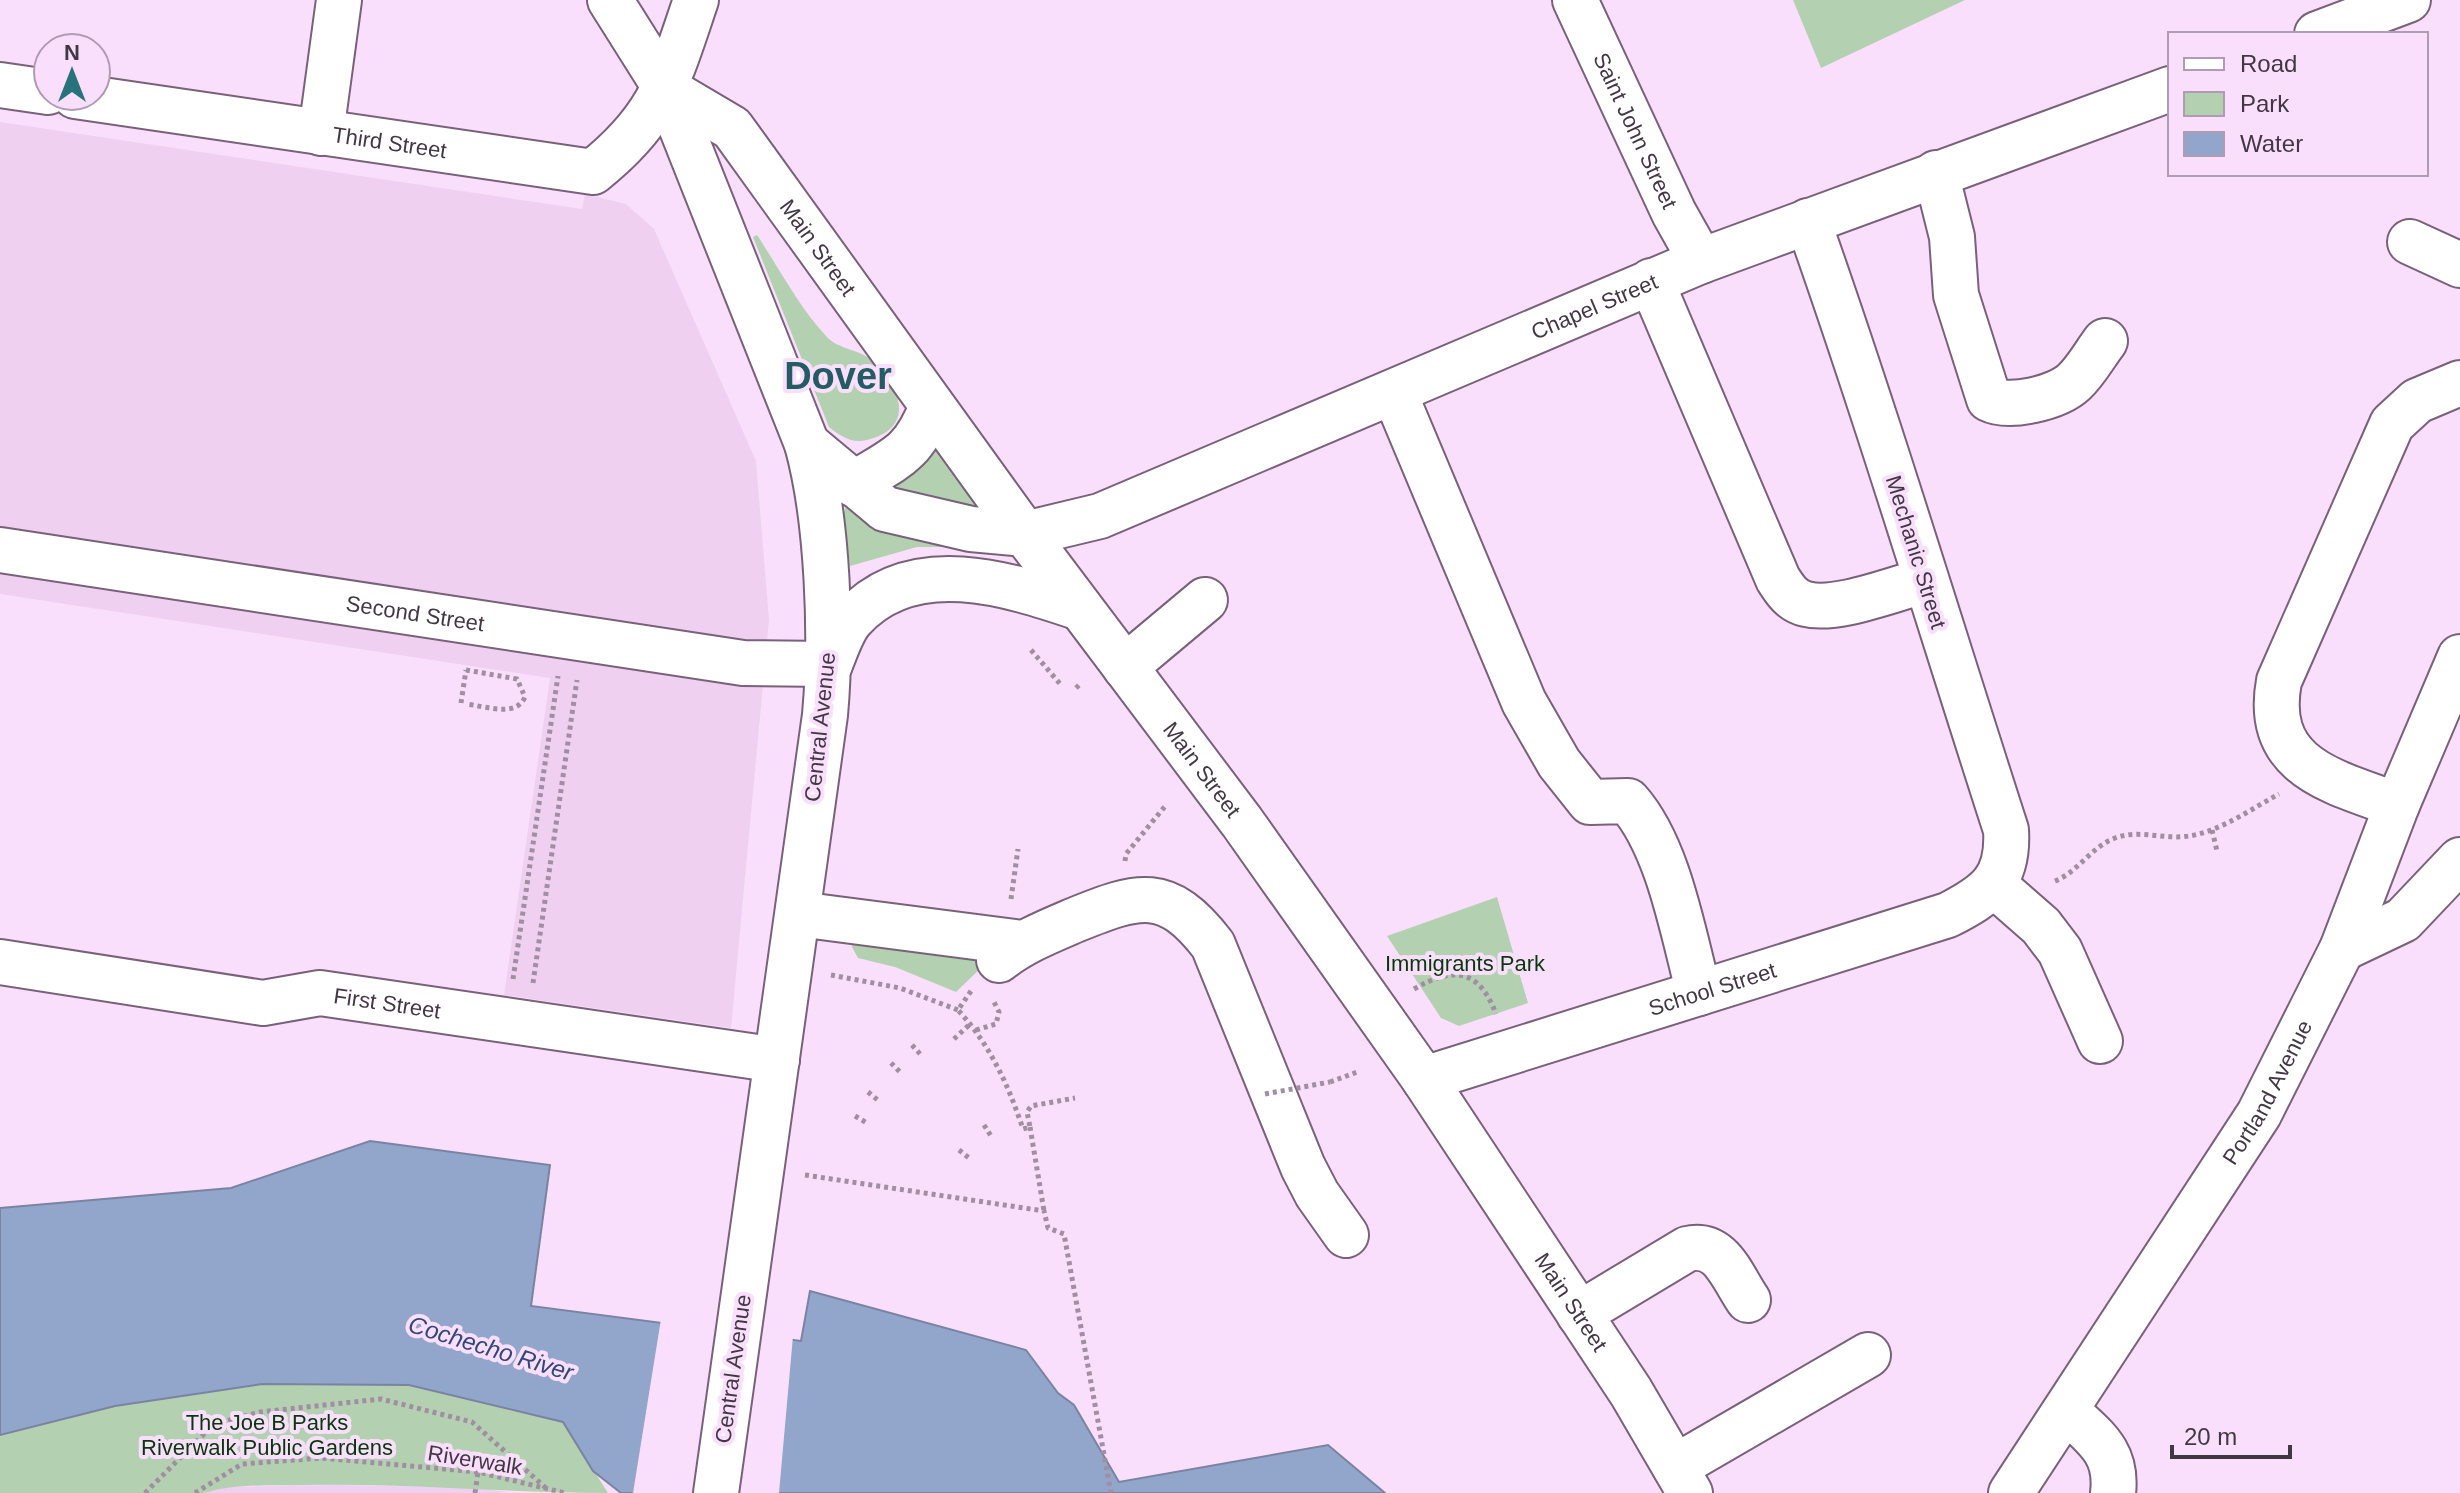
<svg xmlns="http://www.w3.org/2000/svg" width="2460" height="1493" viewBox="0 0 2460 1493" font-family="Arial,sans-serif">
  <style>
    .built { fill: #efd0f1 }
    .green { fill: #b3d1b1 }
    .water { fill: #92a5cb; stroke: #7a84a2; stroke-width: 2 }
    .pier { fill: #fadffc }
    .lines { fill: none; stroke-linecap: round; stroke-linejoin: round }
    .minor-casing { stroke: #79617a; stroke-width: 48 }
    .major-casing { stroke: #79617a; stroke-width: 48 }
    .path { stroke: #a18ea2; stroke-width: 5; stroke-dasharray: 4 4; stroke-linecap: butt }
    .minor { stroke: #fff; stroke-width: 44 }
    .major { stroke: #fff; stroke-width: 44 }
    .path-bridge { stroke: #a18ea2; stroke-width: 5; stroke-dasharray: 4 4; stroke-linecap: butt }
    .labels { text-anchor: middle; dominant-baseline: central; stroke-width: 8; stroke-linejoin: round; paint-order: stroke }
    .street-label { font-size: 22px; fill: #423843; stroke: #fadffc }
    .park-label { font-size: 22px; fill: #073809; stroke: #fadffc }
    .water-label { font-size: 24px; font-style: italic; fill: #31487b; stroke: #fadffc }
    .town-label { font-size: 38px; font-weight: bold; fill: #235c64; stroke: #fadffc }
  </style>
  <rect width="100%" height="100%" fill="#fadffc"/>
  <!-- built -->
  <g class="built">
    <path d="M0,122L582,209L585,194L626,204L654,229L756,461L769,620L731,1028L504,995L550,678L0,594Z"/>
    <path d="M336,1485L482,1488L511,1493H204L226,1487Z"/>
  </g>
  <!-- green -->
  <g class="green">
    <path d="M1793,0H1965L1821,68Z"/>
    <path d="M757,235C779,268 799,307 826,336C838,350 861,349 874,362C901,388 916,428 867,440C852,444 840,436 829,427L753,237Z"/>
    <path d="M934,445L982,512L885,486Z"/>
    <path d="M847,503L1004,543L1009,556L972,547H917L850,566L844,512Z"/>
    <path d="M1497,897L1528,1003L1459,1026L1441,1018L1387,936Z"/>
    <path d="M853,938L988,961L956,992L895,967L858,958L852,947Z"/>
    <path d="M262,1384L409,1385L563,1422L608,1493C508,1493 408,1483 307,1485C272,1486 237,1483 204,1493H0V1435L115,1406Z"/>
  </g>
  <!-- water -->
  <path class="water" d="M370,1141L550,1165L531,1306L801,1341L810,1291L1026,1350L1058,1393L1074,1405L1119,1482L1328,1445L1385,1493H621L593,1471L563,1422L409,1385L262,1384L115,1406L0,1435V1208L231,1188Z"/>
  <!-- pier -->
  <path class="pier" d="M661,1319L793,1336L779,1493H633Z"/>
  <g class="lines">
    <defs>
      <g id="minor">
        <path id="s1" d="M1575,0L1674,213L1701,261"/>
        <path d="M0,85L48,92"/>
        <path id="s2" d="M75,96L593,172C661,118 669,79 696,0"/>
        <path d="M321,133L339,0"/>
        <path d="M1936,173L1952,237L1956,295L1989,399C2009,409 2057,398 2074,382C2086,371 2095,354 2105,341"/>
        <path d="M2410,242L2460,265"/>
        <path d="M1651,281L1778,579C1785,590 1792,601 1806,604C1836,612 1893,589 1924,581"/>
        <path d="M1394,392L1524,702L1559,763L1590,802L1628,801C1669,847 1683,934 1699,993"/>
        <path id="s3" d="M0,550L743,663L830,664"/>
        <path d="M1125,667L1205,600"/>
        <path d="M2397,805C2332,781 2263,767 2279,681L2392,424L2417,401L2460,383"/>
        <path d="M1993,884L2041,926L2060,951L2100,1041"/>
        <path d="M798,914L1022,943"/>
        <path d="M2342,949L2403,920L2460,860"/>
        <path d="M999,960C1022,942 1047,932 1075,920C1139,894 1167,885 1213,945L1303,1167L1317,1194L1346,1235"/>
        <path id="s4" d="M0,962L263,1003L320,993L777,1060"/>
        <path id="s5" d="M1424,1079L1948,915C1989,894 2009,879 2006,830C1940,626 1879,422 1808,221"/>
        <path d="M1579,1314L1687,1249C1721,1241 1731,1275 1748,1300"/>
        <path d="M2066,1410C2094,1437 2118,1451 2113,1493"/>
        <path d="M1675,1467L1868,1355"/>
      </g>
      <g id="major">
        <path d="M610,0L666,89L807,444C828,520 832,637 825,715L716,1493"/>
        <path d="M2317,34L2408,0"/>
        <path id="s6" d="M666,89L732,128L1025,534L1242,822L1424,1079L1631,1392L1690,1493"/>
        <path id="s7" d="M807,444L885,509L971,529L1025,534L1100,516L1701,261L2170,89"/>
        <path d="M853,484C896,458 913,455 932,406"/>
        <path d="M830,664C836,650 842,630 852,619C912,552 1009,584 1080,608"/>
        <path id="s8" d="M2011,1493L2259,1114L2342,949L2397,805L2460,657"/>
      </g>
    </defs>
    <!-- minor casing -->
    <use href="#minor" class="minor-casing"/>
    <!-- major casing -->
    <use href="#major" class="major-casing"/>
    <!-- path -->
    <g class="path">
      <path d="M1031,650L1062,686"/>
      <path d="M466,670L517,679L525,697C516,718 485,706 466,704"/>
      <path d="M1076,688L1080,684"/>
      <path d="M461,703L466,670"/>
      <path d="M2212,830L2217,851"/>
      <path d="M1125,861L1126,854L1166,805"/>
      <path d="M2055,881C2078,872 2091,847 2115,838C2139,829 2165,840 2189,836C2221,831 2251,809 2279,794"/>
      <path d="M1011,899L1018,849"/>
      <path d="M831,975L900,988L958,1010"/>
      <path d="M513,979L558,676"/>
      <path d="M533,983L577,680"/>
      <path d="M1414,989C1454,966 1479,969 1496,1014"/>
      <path d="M971,991L958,1010C990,1045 1008,1084 1023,1129L1030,1127L1027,1112L1031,1106L1075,1098"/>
      <path d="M976,1030L996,1024L999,1012L993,1000"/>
      <path d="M954,1039L970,1024"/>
      <path d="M912,1045L921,1055"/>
      <path d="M891,1063L901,1073"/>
      <path d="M1330,1082L1360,1071"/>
      <path d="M868,1092L879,1101"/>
      <path d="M855,1116L867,1123"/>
      <path d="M984,1125L991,1136"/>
      <path d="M1030,1127L1044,1211"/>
      <path d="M959,1150L969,1158"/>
      <path d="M805,1175L1044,1211L1048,1228L1064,1234L1111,1493"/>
      <path d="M145,1493L214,1424L260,1412L381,1399L472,1422L547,1489"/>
      <path d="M195,1493L242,1464L321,1458L478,1472L565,1493"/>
      <path d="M475,1493L478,1472"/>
    </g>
    <!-- minor -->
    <use href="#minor" class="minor"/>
    <!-- major -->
    <use href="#major" class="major"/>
    <!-- path-bridge -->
    <path class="path-bridge" d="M1265,1094L1330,1082"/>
  </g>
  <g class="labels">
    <!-- street labels -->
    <g class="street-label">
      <text stroke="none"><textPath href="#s1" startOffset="144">Saint John Street</textPath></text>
      <text stroke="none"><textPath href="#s2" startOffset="318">Third Street</textPath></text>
      <text stroke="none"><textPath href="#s6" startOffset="224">Main Street</textPath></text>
      <text stroke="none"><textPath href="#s7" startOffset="858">Chapel Street</textPath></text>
      <text transform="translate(1916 552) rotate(73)">Mechanic Street</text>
      <text stroke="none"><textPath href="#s3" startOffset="420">Second Street</textPath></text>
      <text transform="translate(820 727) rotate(-84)">Central Avenue</text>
      <text stroke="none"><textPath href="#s6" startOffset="872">Main Street</textPath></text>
      <text stroke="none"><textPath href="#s5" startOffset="302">School Street</textPath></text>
      <text stroke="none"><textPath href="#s4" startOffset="392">First Street</textPath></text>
      <text stroke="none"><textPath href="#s8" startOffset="476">Portland Avenue</textPath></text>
      <text stroke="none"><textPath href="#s6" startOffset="1520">Main Street</textPath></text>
      <text transform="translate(733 1369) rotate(-82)">Central Avenue</text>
      <text transform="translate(475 1460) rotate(9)">Riverwalk</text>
    </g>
    <!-- park labels -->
    <g class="park-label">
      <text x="1465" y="963">Immigrants Park</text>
      <text x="267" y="1422">The Joe B Parks<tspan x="267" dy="25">Riverwalk Public Gardens</tspan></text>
    </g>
    <!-- water labels -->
    <g class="water-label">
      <text transform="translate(491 1348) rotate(17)">Cochecho River</text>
    </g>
    <!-- town labels -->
    <g class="town-label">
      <text x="838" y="376">Dover</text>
    </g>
  </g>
  <!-- legend -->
  <rect x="2168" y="32" width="260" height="144" fill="#fadffc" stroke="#b09cb2" stroke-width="2"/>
  <rect x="2184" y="58" width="40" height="12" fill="#ffffff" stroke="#b09cb2" stroke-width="2"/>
  <text x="2240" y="72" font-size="24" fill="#423843">Road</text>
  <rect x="2184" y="92" width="40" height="24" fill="#b3d1b1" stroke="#b09cb2" stroke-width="2"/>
  <text x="2240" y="112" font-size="24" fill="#423843">Park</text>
  <rect x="2184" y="132" width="40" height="24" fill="#92a5cb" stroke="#b09cb2" stroke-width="2"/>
  <text x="2240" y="152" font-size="24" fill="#423843">Water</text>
  <!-- north arrow -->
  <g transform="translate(72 72)"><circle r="38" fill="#fadffc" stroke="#b09cb2" stroke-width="2"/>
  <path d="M0-6L14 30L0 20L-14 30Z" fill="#29727c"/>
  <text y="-12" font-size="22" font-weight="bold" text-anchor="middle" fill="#423843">N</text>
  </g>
  <!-- scale -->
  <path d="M2172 1445v12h118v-12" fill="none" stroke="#423843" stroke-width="4"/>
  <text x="2184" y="1445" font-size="24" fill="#423843" stroke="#fadffc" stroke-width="6" paint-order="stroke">20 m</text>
</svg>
